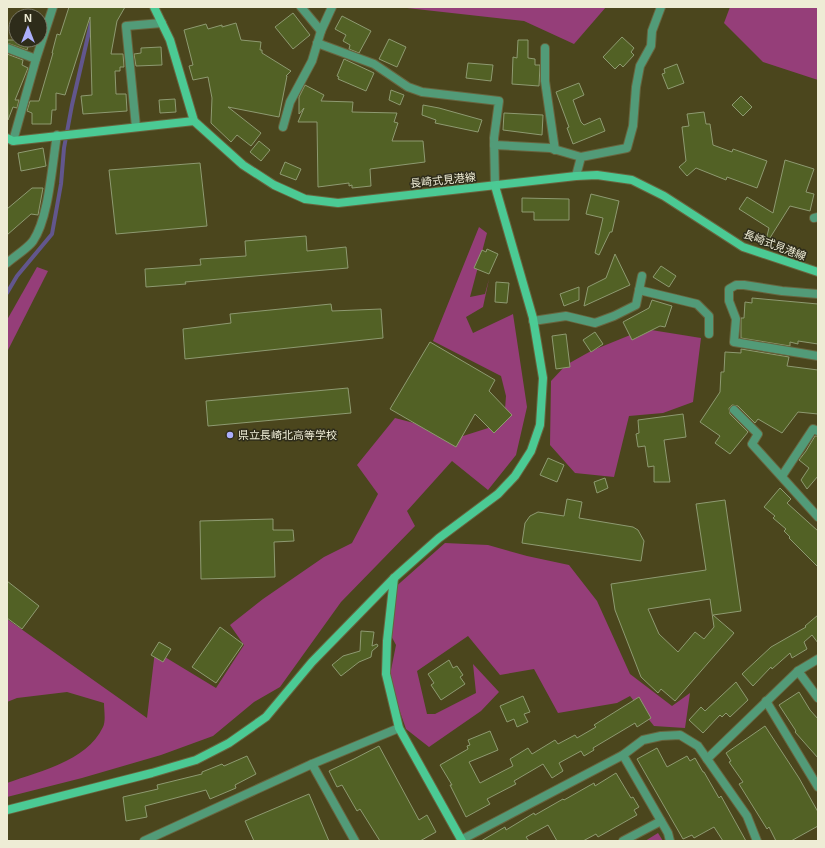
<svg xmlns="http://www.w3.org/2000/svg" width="825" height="848" viewBox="0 0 825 848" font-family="Helvetica,'Noto Sans JP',sans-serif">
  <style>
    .green { fill: #953e79 }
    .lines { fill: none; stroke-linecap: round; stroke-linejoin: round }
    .stream { stroke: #62568d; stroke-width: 4 }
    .building { fill: #526125; stroke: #8e9a71; fill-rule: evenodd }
    .street-casing { stroke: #68643e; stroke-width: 10 }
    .secondary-casing { stroke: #68643e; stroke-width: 10 }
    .street { stroke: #529b78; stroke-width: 8 }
    .secondary { stroke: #4bca94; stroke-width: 8 }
    .poi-dot { fill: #acaffb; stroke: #2e2c1a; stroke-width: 1.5 }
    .labels { text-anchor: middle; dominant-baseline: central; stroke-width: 3; stroke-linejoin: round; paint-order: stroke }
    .street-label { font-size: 11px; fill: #eeecd5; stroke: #2e2c1a }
    .poi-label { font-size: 11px; fill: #eeecd5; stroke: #2e2c1a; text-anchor: start }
  </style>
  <rect width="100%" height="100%" fill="#4b461d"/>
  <!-- green -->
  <g class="green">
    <path d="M398,7H606L574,44L524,21Z"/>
    <path d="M730,7H818V80L763,62L724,23Z"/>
    <path d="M479,227L487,233L470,297L485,294L489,279L483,307L466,317L473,333L513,314L527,407L516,455L488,490L452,461L407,511L415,526L341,602L280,687L254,702L213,736L161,755L82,778L7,797V783C40,771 87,761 103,727C106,721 104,710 104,703L67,692L17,698L7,702V619L147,718L155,651L216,688L244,645L230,625L263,599L324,557L352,543L378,494L357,465L395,418L463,436L504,423L506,396L501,376L433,341Z"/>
    <path d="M37,267L48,271L7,352V320Z"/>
    <path d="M645,329L701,338L693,402L663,413L629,416L614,477L575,473L550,445L551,381L566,365L591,351Z"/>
    <path d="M445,543L488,545L527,556L569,565L597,601L630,674L672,706L690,693L685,728L654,726L630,696L617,703L558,713L534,669L500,675L468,636L417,671L427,714H435L476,693L473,664L499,692L481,711L429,747L406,729L389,680L396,645L387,628L392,590Z"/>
    <path d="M658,833L663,841H645Z"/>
  </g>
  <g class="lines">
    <!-- stream -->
    <path class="stream" d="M7,293L17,276L52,234L61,184L64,148L72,105L91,23"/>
  </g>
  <!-- building -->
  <g class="building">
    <path d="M69,7H125L117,21L111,54H123L124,67H120V71H115L116,94H126L127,111L83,114L81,96L92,95L90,17L65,95L56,93V110H52L51,124H32V113L27,111L30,101H39L53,53H52L57,34L60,35Z"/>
    <path d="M293,13L310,35L293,49L275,27Z"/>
    <path d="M342,16L371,31L359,53L349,49L350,45L343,41L346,35L335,29Z"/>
    <path d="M236,23L241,40L261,42L260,50H262V53L291,71L286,76H287L279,117L228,107L261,133L251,146L237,135L231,142L211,123L212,98L208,77L193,80L189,66L193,65L184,30L206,24L208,29L222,25V27Z"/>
    <path d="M622,37L634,48L631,52L634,55L623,67L620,64L615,69L603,57Z"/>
    <path d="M389,39L406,47L397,67L379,59Z"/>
    <path d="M7,40H30L27,50L7,43Z"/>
    <path d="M518,40H528V58L535,59V65H540L539,86L512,84L513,57L517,58Z"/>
    <path d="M161,47L162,65L136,66L134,54L141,53V48Z"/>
    <path d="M7,54L23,60L22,65L28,68L15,100H19L17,108L13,107L8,120Z"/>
    <path d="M344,59L374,73L366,91L338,79L339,77L337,76Z"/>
    <path d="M468,63L493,65L491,81L466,78Z"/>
    <path d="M677,64L684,83L668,89L662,74L665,73L664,69Z"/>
    <path d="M579,83L584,95L573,100L581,122L584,125L600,118L605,131L573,144L567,128L569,127L556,92Z"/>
    <path d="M305,85L324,95L321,101L353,102L352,112L397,113L394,122L398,123L392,141H423L425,162L370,169L371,186L352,188V185L349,186V183L318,187L317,122H298L304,108L299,114V97Z"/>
    <path d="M391,90L404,95L400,105L389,100Z"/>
    <path d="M741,96L752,107L743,116L732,105Z"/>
    <path d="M175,99L176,112L160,113L159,100Z"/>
    <path d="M423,105L439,108L482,120L478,132L435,123L436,120L422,115Z"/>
    <path d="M704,112L706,124H710L713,145L732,152L733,149L767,161L757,188L727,177L726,180L696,168L687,176L679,167L686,161L682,127L689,126L687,114Z"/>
    <path d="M504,113L543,115L542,135L503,130Z"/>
    <path d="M259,141L270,150L261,161L250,152Z"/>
    <path d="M43,148L46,166L21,171L18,153Z"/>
    <path d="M785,160L814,169L806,192L814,194L810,211L790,206L768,241L766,240L769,228L739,209L747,197L773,213Z"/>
    <path d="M285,162L301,169L296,180L280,174Z"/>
    <path d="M200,163L207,226L116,234L109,170Z"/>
    <path d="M32,188H43L38,215L31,214L7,235V209Z"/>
    <path d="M591,194L619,201L612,232H610L599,255L595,253L603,218L586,214Z"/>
    <path d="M522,198L569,199V220H534V212H522Z"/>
    <path d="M306,236L307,251L346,247L348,268L185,282L186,284L146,287L145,269L201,265L200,259L246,256L245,241Z"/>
    <path d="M487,249L498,254L489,274L474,268L482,250L486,252Z"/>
    <path d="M615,254L630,285L584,306L588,287L606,278Z"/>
    <path d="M661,266L676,276L669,287L653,277Z"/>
    <path d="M496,282L509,283L507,303L495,302Z"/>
    <path d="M579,287V300L564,306L560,294Z"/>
    <path d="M752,298L818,304V344L798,341V344L790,342V346L741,338V318H744L745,302L752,303Z"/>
    <path d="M652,300L672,306L665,327L660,326L632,340L623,322L649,308Z"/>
    <path d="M331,304L332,311L381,309L383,338L185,359L183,329L231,323L230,314Z"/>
    <path d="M595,332L603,344L591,352L583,340Z"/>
    <path d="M566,334L570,367L556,369L552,336Z"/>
    <path d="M430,342L495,380L489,391L512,415L494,433L475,414L456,447L390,409Z"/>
    <path d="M741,349L789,357L787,366L818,370V414L798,412L782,433L758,419L755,423L738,406L732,405L729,408L730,414L748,432L730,454L715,443L720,436L700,422L720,392L721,372H724L725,352L741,353Z"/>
    <path d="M348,388L351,413L208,426L206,401Z"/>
    <path d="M683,414L686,437L664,440L670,482H654V466L648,467L645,446L638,447L636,434L639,433L638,420Z"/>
    <path d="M815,436H818V476L807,489L801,480L809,468L799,460L806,451Z"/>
    <path d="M548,458L564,465L557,482L540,475Z"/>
    <path d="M605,478L608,488L597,493L594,482Z"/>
    <path d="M780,488L791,499L787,503L818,531V567L789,538L790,537L784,531L786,529L773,518L775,516L764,507Z"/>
    <path d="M567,499L582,502L579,518L633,527L638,530L644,541L641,561L522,543L525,523L530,516L538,512L564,516Z"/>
    <path d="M725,500L741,611L713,615L734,633L675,701L661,689L658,693L641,677L615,610L611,584L706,570L696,504ZM710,599L714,627L704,639L695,632L678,652L659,634L648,609Z"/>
    <path d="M273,519V530H293L294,541L274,542L275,577L201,579L200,521Z"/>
    <path d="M7,581L39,606L22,629L7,618Z"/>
    <path d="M818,615V643L812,635L804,642L807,649L792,658L790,653L772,669L771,667L753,686L742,674L771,647L806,627L805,626Z"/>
    <path d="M220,627L243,644L216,683L192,667Z"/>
    <path d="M361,631L374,632L372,646L377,644L378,646L372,651L371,657L359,662L341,676L332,665L343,656L360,651Z"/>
    <path d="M159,642L171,649L163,662L151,655Z"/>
    <path d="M449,660L453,668L457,666L463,675L460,677L465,684L441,700L431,685L434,683L428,674Z"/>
    <path d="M736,682L748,700L730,717L726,713L722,717L720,715L703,733L689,720L701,707L705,711Z"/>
    <path d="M799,692L810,710L818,719V758L795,732L796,731L779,705Z"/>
    <path d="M523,696L530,712L524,714L528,722L517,727L514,719L507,722L500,706Z"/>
    <path d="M639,697L651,718L637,727L635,723L593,748L594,750L584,756L581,751L559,763L563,771L552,778L543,764L514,781L516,784L487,799L490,804L466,817L450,785H452L440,765L468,749L467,746L470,745L468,740L490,731L498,750L469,762L480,783L513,766L510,759L528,748L532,754L555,740L558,744L575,735L577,738L596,727L594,725Z"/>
    <path d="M765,726L799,778L818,812V826L791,841H776L769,827L767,829L739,784L743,782L729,762L731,761L726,753Z"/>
    <path d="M379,746L419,820L427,815L436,832L420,841H380L360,809L357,811L342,785L337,787L329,771L354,759Z"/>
    <path d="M657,748L667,767L687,756L690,761L695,758L703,772H704L719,798L721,796L746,841H723L714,827L694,838L692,835L683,839L637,759Z"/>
    <path d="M247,756L256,774L235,785L236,788L210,799L206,790L145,806L147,817L126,821L123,797L158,789L157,785L202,774V772L222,764L224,766Z"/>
    <path d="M616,773L631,798L633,797L639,807L634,810L637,815L598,837L596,834L583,841H557L548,825L526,837L529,841H481L505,827L506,830L534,813L535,815L563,799L564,800L594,783L595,786Z"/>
    <path d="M309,794L329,841H254L245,821Z"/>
  </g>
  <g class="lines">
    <defs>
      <g id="street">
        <path d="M301,7L321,31"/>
        <path d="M317,43L374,64L408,87L422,92L499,101L494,138L495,186"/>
        <path d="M7,48L36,59"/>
        <path d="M545,48V81L555,150"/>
        <path d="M136,127L126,26L162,23"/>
        <path d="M283,127L290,102L312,61L321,31L332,7"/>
        <path d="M13,141L36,59L53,7"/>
        <path d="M494,145L550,148L581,157"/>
        <path d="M576,176L581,157L627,148L633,126L636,87L640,66L651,46L652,31L661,7"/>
        <path d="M814,218L818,217"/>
        <path d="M7,263C15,256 27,249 33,241C49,218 52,164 57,135"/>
        <path d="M639,290L697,304L709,316V334"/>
        <path d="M818,294L782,291L744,285H736L729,289V301L736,319L734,342L818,356"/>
        <path d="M533,321L566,316L595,323L614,316L636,305L642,276"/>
        <path d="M734,410L758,434L752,444L818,517"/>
        <path d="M782,476L813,429L818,431"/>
        <path d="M798,671L818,659"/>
        <path d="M766,701L818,787"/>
        <path d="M623,755L668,833L670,841"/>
        <path d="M707,759L798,671L818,698"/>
        <path d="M312,764L355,841"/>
        <path d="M461,840L623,755L643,740L661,736L680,735L698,746L747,816L757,841"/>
        <path d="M144,841L312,764L399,728"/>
        <path d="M623,841L661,821"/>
      </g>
      <g id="secondary">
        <path d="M154,7L170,40L194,121L243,165L274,185L305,199L338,203L576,176L597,175L632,180L664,196L743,247L818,272"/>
        <path d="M7,138L13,141L194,121"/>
        <path d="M394,578L387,641L386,674L399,728L462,841"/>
        <path d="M7,810L152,773L196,760L229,743L266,717L312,662L394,578L439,538L498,494L515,476L531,451L540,425L543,378L533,318L495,186"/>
      </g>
    </defs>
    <!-- street casing -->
    <use href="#street" class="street-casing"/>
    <!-- secondary casing -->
    <use href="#secondary" class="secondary-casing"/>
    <!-- street -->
    <use href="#street" class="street"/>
    <!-- secondary -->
    <use href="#secondary" class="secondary"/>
  </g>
  <!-- markers -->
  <circle class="poi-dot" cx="230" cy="435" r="4"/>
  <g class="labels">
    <!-- street labels -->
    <g class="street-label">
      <text transform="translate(443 180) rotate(-6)">長崎式見港線</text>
      <text transform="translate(775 245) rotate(21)">長崎式見港線</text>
    </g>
    <!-- poi labels -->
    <g class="poi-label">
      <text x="238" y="435">県立長崎北高等学校</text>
    </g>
  </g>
  <!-- border -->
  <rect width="825" height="848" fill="none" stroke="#eeecd5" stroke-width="16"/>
  <!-- north arrow -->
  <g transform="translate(28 28)"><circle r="19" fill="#2e2c1a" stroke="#7b7965"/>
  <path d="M0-3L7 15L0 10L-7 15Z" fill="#acaffb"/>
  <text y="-6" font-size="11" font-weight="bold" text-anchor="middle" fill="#eeecd5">N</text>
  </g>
</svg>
